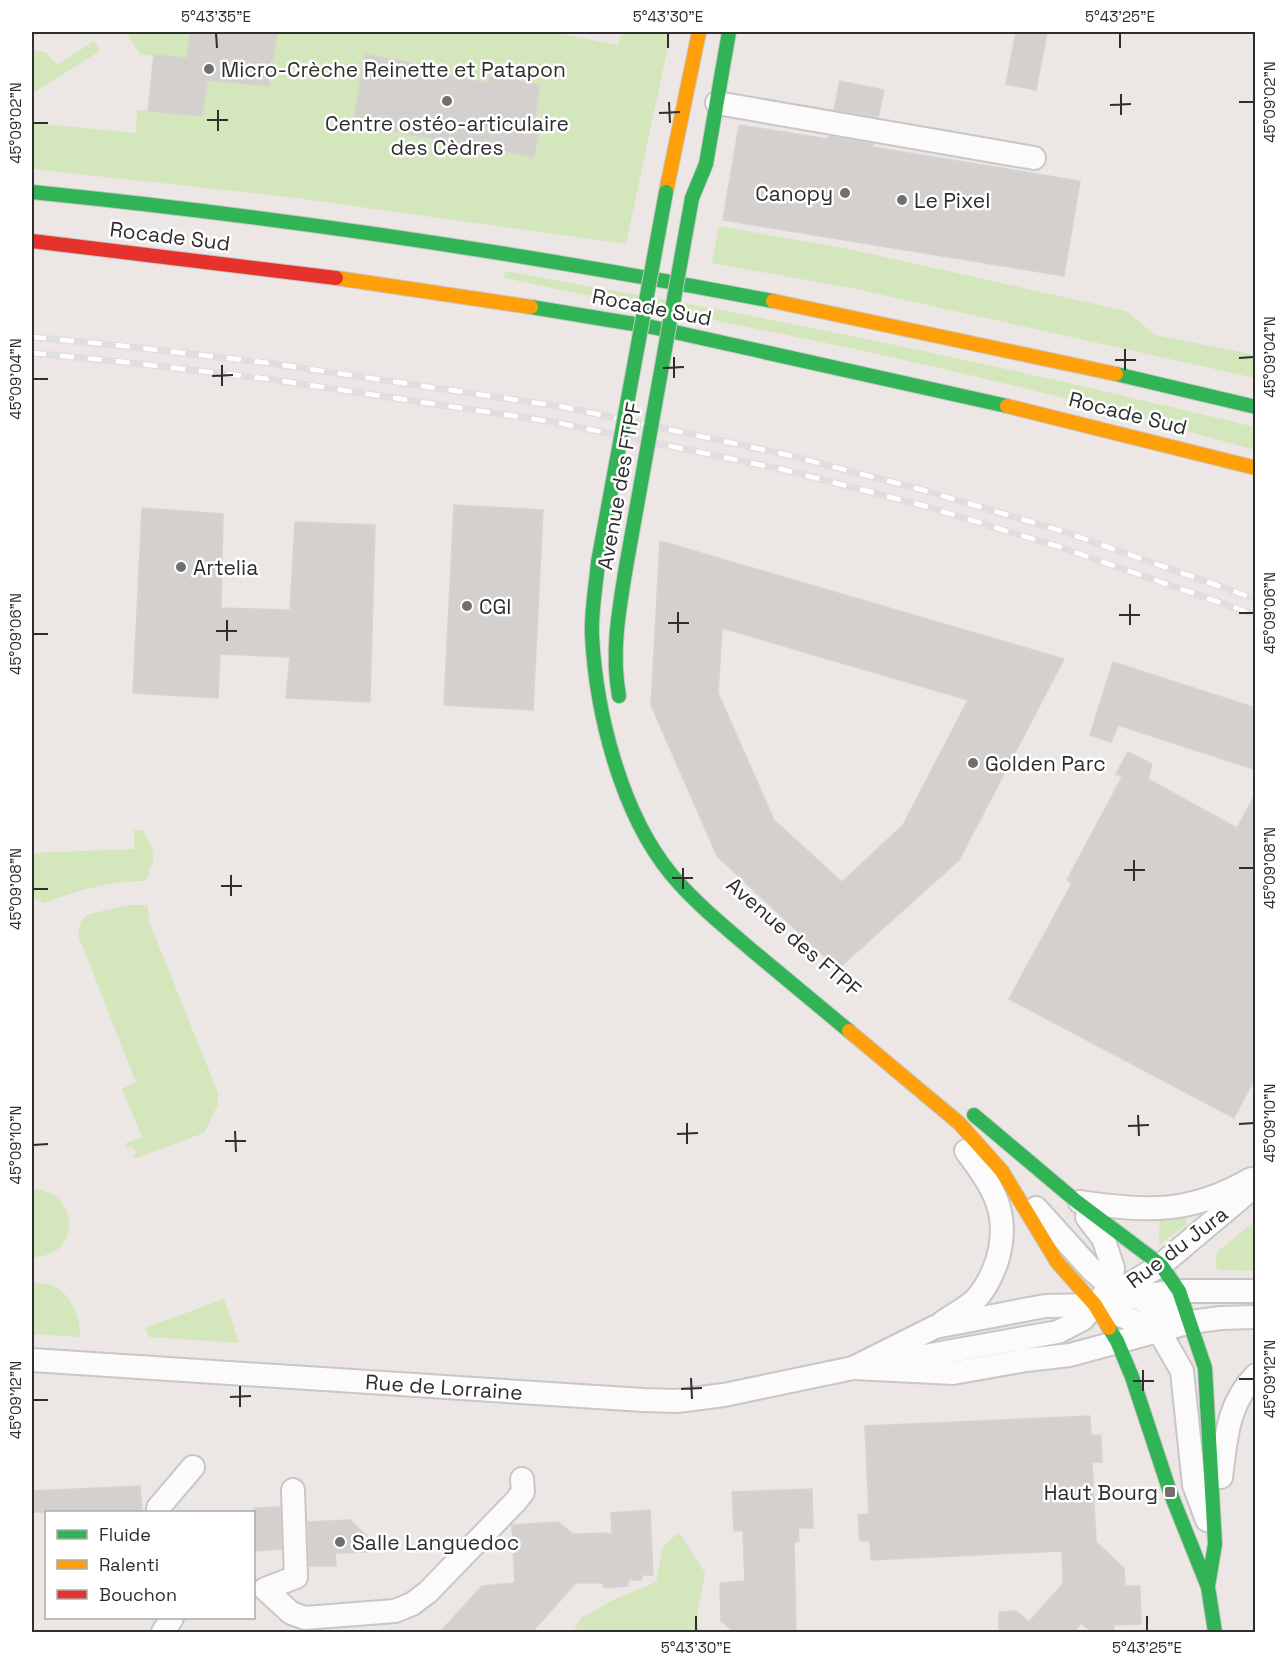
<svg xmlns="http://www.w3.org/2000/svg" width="1287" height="1664" viewBox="0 0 1287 1664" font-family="'Space Grotesk',sans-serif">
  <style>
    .green { fill: #d3e6bc }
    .building { fill: #d3d0cd; stroke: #d7d3d0; stroke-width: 1.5; fill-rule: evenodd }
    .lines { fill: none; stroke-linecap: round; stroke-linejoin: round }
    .street-casing { stroke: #c8c6c6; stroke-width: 26 }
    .fast-casing { stroke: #c8c6c6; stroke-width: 16 }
    .slow-casing { stroke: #c8c6c6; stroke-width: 16 }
    .jam-casing { stroke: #c8c6c6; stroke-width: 16 }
    .street { stroke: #fcfbfb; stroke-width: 22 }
    .fast { stroke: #30b455; stroke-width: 14 }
    .slow { stroke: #ff9f0a; stroke-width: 14 }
    .jam { stroke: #e5322d; stroke-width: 14 }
    .rail-casing { stroke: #dfdfe1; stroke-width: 7 }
    .rail { stroke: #fff; stroke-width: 4.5; stroke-dasharray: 14; stroke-linecap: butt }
    .fast-bridge-casing { stroke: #c8c6c6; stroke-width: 16; stroke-linecap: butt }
    .fast-bridge { stroke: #30b455; stroke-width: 14 }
    .ticks { fill: none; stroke: #2e2e2e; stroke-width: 2 }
    .poi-dot { fill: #706f6e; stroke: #fff; stroke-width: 2 }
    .labels { text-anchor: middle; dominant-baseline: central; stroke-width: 5; stroke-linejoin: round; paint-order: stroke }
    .poi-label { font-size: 21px; fill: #2e2e2e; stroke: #fff; text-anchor: start }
    .street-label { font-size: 21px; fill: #2e2e2e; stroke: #fff }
    .neatline { fill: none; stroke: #2e2e2e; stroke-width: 2 }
    .ticks-label { font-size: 15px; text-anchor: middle; fill: #2e2e2e }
  </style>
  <rect width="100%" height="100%" fill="#ece7e4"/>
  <!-- green -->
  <g class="green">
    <path d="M125,32H551L618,45L622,32H671L626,244L288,197L32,169V123L136,133L137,110H148L153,56L140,54Z"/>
    <path d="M94,41L100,51L35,92L32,91V50L47,53L57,65Z"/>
    <path d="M719,226L853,250L1126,311L1155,335L1255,355V378L856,289L712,263Z"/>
    <path d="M505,271C573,284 642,295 710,308C893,342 1075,384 1255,427V450C1139,417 1022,386 904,360C771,330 637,306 504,278Z"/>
    <path d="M134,830H143C156,855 156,855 146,881C108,881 80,890 44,903L32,897V853L134,849Z"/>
    <path d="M130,905H147L150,924L218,1093V1104L204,1133L134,1159L133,1157L137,1153L131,1146L127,1148L124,1144L142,1137L122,1089L136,1082L78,935L81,921L89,914Z"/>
    <path d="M32,1189C82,1191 81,1258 32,1257Z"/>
    <path d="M1183,1212L1187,1224L1159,1245L1160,1214Z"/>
    <path d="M1255,1221V1271L1219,1270L1215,1266L1217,1252Z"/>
    <path d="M32,1282C37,1283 45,1283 51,1285C70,1292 81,1317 80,1337L32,1334Z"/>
    <path d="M224,1299L239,1343L149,1337L145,1328Z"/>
    <path d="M679,1532L705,1573L696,1620L700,1632H573L581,1618L613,1600L656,1582L663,1547Z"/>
  </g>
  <!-- building -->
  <g class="building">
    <path d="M190,32H277L269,86L207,80L202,116L148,111L154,55L187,58Z"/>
    <path d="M1016,32H1047L1036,90L1006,84Z"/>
    <path d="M365,54L444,69L443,75L488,83L489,76L540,85L535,117L541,118L534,157L353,124Z"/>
    <path d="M840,81L884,90L878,117L834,110Z"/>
    <path d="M739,125L828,139L829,136L873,144L872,147L1080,181L1064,276L723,220Z"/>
    <path d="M454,505L543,510L533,710L444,705Z"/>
    <path d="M142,508L223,514L221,608L290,610L295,522L375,525L370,702L286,698L290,657L220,654L218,698L133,693Z"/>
    <path d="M660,541L1064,659L959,860L838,969L717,856L651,705ZM722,628L968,700L903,825L842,882L774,820L718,693Z"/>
    <path d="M1113,662L1256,708V770L1118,725L1111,742L1090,735Z"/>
    <path d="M1128,752L1152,764L1148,779L1237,828L1256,793V1076L1234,1118L1009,999L1072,883L1067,880L1122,777L1116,774Z"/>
    <path d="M1090,1416L1091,1435H1101L1102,1462H1092L1096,1542L1124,1568L1125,1586H1140L1141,1624L1114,1625V1632H1092L1081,1623L1074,1632H999V1612L1016,1611L1029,1622L1063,1584L1062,1551L871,1560L870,1541H860L858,1515L869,1514L865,1426Z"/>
    <path d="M140,1486L142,1512H32V1491Z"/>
    <path d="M812,1489L813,1528H798L799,1541L794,1542L796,1632H734L721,1621L720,1583L745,1581L743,1531H734L732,1492Z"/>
    <path d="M280,1507L282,1549L254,1551V1508Z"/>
    <path d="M650,1510L653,1575H642V1580H628V1586L604,1588L603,1583H576L532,1632H440L482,1586L515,1583L512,1525L558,1522L573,1534L612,1533L611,1513Z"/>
    <path d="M350,1520L367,1536V1552L335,1553L336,1566H309L308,1522Z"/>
  </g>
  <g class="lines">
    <defs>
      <g id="street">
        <path d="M717,103L1034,158"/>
        <path d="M1080,1202C1146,1212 1191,1214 1251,1179"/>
        <path d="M1036,1208L1092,1270L1111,1286L1191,1322"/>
        <path d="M1109,1297L1161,1265L1256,1185"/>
        <path d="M1095,1305L1159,1331L1182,1371L1194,1485L1207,1520"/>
        <path d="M943,1322C953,1315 965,1309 974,1301C985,1290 992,1276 997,1261C1011,1215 994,1187 966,1151"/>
        <path d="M32,1360L643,1400L677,1401L724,1395L853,1368L935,1327L1045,1306L1095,1305L1133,1297L1179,1291H1256"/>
        <path d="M896,1361L1058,1332L1083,1319L1111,1286L1113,1268L1103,1238L1087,1217"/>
        <path d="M854,1368L953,1373L1026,1360L1070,1355L1191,1322L1221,1318L1256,1317"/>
        <path d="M1221,1477C1226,1439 1227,1404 1256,1375"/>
        <path d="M293,1490L296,1577L265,1589L291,1613L305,1618L395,1611L412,1604L428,1592L516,1501L523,1492L522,1479"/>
        <path d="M158,1512V1508L193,1467"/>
        <path d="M163,1632L172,1618"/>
      </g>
      <g id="fast">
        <path d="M32,192C281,217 527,254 773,301"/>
        <path d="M692,198L706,164L729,32"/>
        <path d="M531,307L652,327L1007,406"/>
        <path d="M1116,374L1256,407"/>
        <path d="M598,562C596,586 591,611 592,635C596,713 621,813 671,874C695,903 726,928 754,952C786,979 818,1005 849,1031"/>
        <path d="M619,696C611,652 619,610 626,567"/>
        <path d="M974,1115L1076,1201L1161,1265L1179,1291L1205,1368L1215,1544L1208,1586"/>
        <path d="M1109,1328L1117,1341L1132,1377L1170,1492L1208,1587L1215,1632"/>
      </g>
      <g id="slow">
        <path d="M666,192L699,32"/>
        <path d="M336,278L531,307"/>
        <path d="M773,301L1116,374"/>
        <path d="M1007,406L1256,468"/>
        <path d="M849,1031L959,1123L1002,1171L1057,1262L1095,1305L1109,1328"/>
      </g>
      <path id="jam" d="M32,241L336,278"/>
    </defs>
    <!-- street casing -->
    <use href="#street" class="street-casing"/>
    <!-- fast casing -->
    <use href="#fast" class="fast-casing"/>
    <!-- slow casing -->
    <use href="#slow" class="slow-casing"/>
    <!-- jam casing -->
    <use href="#jam" class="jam-casing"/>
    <!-- street -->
    <use href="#street" class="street"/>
    <!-- fast -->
    <use href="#fast" class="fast"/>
    <!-- slow -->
    <use href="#slow" class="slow"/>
    <!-- jam -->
    <use href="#jam" class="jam"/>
    <defs>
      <g id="rail">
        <path d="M32,337L115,345L269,363L564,407L788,455L923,490L1065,532L1256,599"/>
        <path d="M32,353L115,361L269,379L554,422L785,470L921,505L1060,547L1256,615"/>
      </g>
    </defs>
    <!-- rail casing -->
    <use href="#rail" class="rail-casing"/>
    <!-- rail -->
    <use href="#rail" class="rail"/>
    <defs>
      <g id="fast-bridge">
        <path d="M598,562L666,192"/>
        <path d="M626,567L692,198"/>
      </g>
    </defs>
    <!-- fast-bridge casing -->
    <use href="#fast-bridge" class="fast-bridge-casing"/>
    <!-- fast-bridge -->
    <use href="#fast-bridge" class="fast-bridge"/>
  </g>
  <!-- ticks -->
  <path class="ticks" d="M216,33L217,48M668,33V48M1120,33V48M1121,94V115M669,102L670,123M1239,102H1254M1110,105L1131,104M218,110V131M659,113L680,112M207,120H228M33,123H48M1125,349V370M674,357V378M1239,358L1254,357M1115,360H1136M222,365V386M663,368L684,367M212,376L233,375M33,379H48M1130,604V625M678,612V633M1239,613H1254M1119,615H1140M227,620V641M668,623H689M216,631H237M33,634H48M1134,860V881M683,868V889M1239,868H1254M1124,870H1145M231,875V896M672,878H693M221,886H242M33,889H48M1138,1115L1139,1136M687,1123V1144M1239,1124L1254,1123M1128,1126L1149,1125M235,1131L236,1152M677,1134L698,1133M225,1141H246M33,1145L48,1144M1143,1370V1391M691,1378L692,1399M1239,1379H1254M1133,1381H1154M240,1386V1407M681,1389L702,1388M230,1397L251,1396M33,1400H48M696,1616V1631M1147,1616V1631"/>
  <!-- markers -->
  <g class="poi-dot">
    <circle cx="209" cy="69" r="6"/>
    <circle cx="447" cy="101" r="6"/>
    <circle cx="845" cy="193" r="6"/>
    <circle cx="902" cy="200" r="6"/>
    <circle cx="181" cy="567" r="6"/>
    <circle cx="467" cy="606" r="6"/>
    <circle cx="973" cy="763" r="6"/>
    <rect x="1164" y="1486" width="12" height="12" rx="3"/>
    <circle cx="340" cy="1542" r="6"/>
  </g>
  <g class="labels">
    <!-- poi labels -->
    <g class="poi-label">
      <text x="221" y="69">Micro-Crèche Reinette et Patapon</text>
      <text x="447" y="123" text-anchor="middle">Centre ostéo-articulaire<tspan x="447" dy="24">des Cèdres</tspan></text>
      <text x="833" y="193" text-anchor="end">Canopy</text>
      <text x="914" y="200">Le Pixel</text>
      <text x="193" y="567">Artelia</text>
      <text x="479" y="606">CGI</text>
      <text x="985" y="763">Golden Parc</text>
      <text x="1158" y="1492" text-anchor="end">Haut Bourg</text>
      <text x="352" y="1542">Salle Languedoc</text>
    </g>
    <!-- street labels -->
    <g class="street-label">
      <text transform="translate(170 236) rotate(7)">Rocade Sud</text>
      <text transform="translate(652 307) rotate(11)">Rocade Sud</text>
      <text transform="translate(1128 413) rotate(14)">Rocade Sud</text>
      <text transform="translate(619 486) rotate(-80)">Avenue des FTPF</text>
      <text transform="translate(794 937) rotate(41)">Avenue des FTPF</text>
      <text transform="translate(1177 1247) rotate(-37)">Rue du Jura</text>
      <text transform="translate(444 1387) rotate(4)">Rue de Lorraine</text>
    </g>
  </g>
  <!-- border -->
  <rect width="1287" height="1664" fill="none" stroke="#ffffff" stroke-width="66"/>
  <!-- legend -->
  <rect x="45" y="1511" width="210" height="108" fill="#ffffff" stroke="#ababab" stroke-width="1.5"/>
  <rect x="57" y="1530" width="30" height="9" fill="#30b455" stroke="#ababab" stroke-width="1.5"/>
  <text x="99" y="1541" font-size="18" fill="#2e2e2e">Fluide</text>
  <rect x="57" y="1560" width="30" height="9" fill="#ff9f0a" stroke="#ababab" stroke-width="1.5"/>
  <text x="99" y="1571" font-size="18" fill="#2e2e2e">Ralenti</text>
  <rect x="57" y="1590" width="30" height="9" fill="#e5322d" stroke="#ababab" stroke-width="1.5"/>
  <text x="99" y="1601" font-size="18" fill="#2e2e2e">Bouchon</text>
  <rect x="33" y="33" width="1221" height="1598" class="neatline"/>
  <g class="ticks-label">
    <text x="216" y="22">5°43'35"E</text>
    <text x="668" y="22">5°43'30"E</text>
    <text x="1120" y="22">5°43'25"E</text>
    <text transform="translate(1270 102) rotate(-90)" y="5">45°09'02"N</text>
    <text transform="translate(16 123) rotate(-90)" y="5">45°09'02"N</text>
    <text transform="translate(1270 357) rotate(-90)" y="5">45°09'04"N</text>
    <text transform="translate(16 379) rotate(-90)" y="5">45°09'04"N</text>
    <text transform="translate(1270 613) rotate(-90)" y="5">45°09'06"N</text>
    <text transform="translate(16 634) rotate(-90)" y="5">45°09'06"N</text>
    <text transform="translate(1270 868) rotate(-90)" y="5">45°09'08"N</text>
    <text transform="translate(16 889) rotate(-90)" y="5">45°09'08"N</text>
    <text transform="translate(1270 1123) rotate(-90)" y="5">45°09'10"N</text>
    <text transform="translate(16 1145) rotate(-90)" y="5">45°09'10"N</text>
    <text transform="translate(1270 1379) rotate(-90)" y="5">45°09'12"N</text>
    <text transform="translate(16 1400) rotate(-90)" y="5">45°09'12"N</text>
    <text x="696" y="1653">5°43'30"E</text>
    <text x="1147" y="1653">5°43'25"E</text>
  </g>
</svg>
